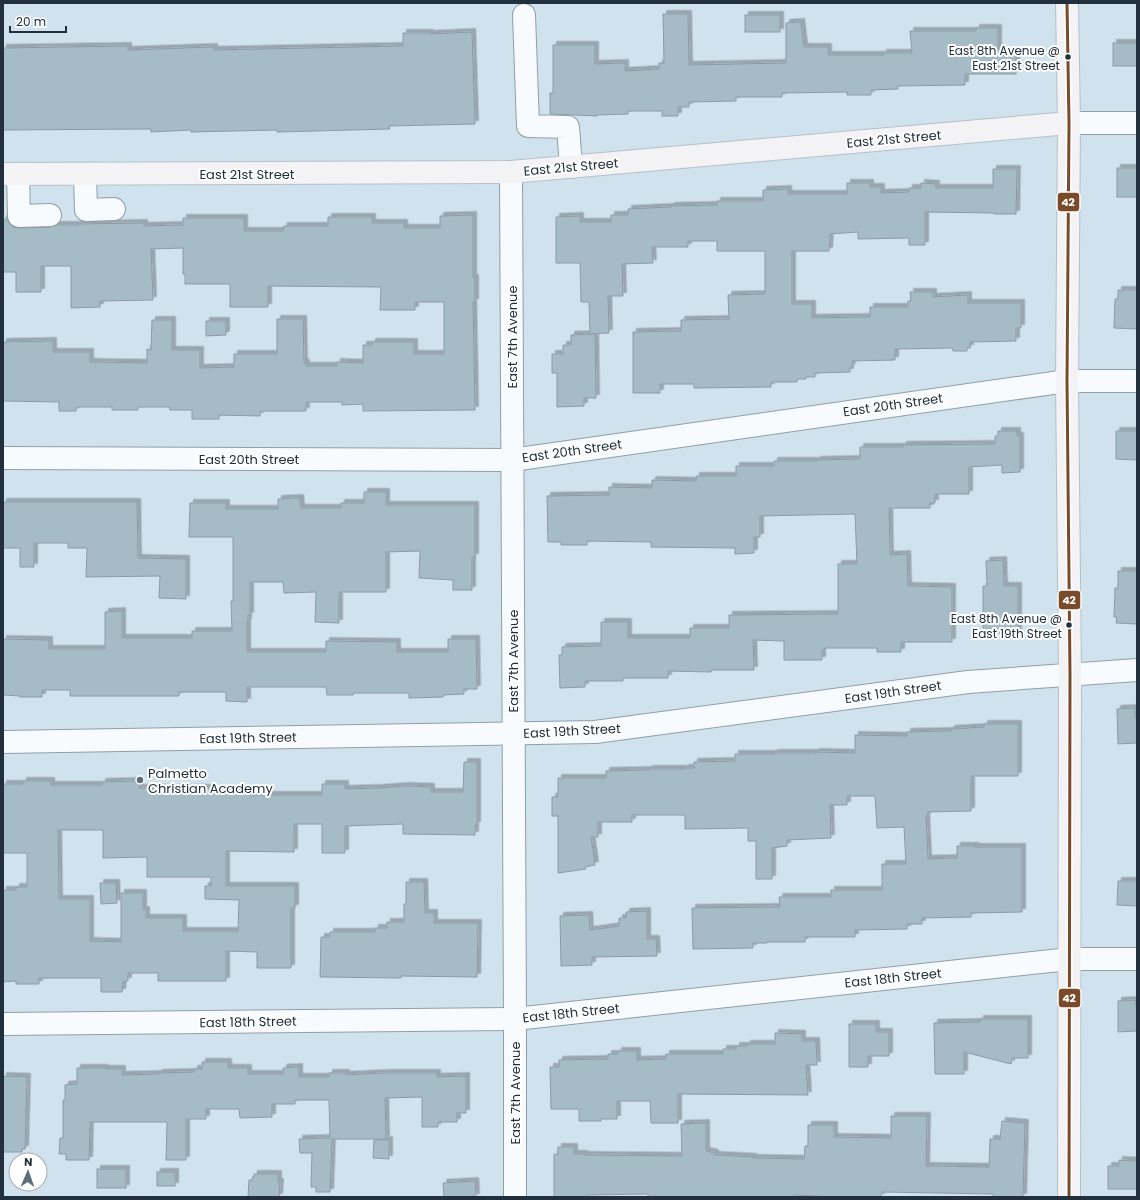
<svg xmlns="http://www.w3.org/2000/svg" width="1140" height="1200" viewBox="0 0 1140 1200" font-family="Poppins,sans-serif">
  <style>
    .building { fill: #a5bcc7; stroke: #8a9ba4; fill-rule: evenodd; filter: url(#shadow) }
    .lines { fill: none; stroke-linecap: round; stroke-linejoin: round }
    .minor-casing { stroke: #909ea9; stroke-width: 24 }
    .major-casing { stroke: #b6c0c7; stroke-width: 24 }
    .minor { stroke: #f8fbfd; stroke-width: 22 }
    .major { stroke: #f3f2f5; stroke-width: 22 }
    .bus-1-casing { stroke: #fff; stroke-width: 6 }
    .bus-1 { stroke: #7a4b2a; stroke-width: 3 }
    .bus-dot { fill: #21303c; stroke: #fff; stroke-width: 1.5 }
    .poi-dot { fill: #5f6e7b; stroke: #fff; stroke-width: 1.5 }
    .labels { text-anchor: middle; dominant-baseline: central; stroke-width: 4; stroke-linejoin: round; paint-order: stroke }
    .bus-label { font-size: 12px; fill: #21303c; stroke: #fff; text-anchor: end }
    .street-label { font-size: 13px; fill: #21303c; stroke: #fff }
    .poi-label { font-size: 13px; fill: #21303c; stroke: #fff; text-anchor: start }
    .line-badge { stroke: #fff; stroke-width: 1.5 }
    .badge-label { font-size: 11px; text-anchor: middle; font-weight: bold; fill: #fff }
  </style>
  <defs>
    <filter id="shadow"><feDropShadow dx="3.5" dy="-3.5" stdDeviation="0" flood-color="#0004"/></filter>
  </defs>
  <rect width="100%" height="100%" fill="#d1e2ef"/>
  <!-- building -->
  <g class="building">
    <path d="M663,14H688L689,65L786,63V23L801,22L804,47H828V55H883V53H912L910,31H976V28H998V51H1016V74H965V85L897,86L898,89L871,90V95H847V92L782,93V97H736V101L689,102V107H678V116H662V111H628V114L597,115V116L550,114V93H553V45H595V64L625,63V71L659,69V63H664Z"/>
    <rect x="745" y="15" width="35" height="17"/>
    <path d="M472,32L475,124L389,126L390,129L277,132V130L191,132V130L151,132V129L3,130V48L128,46V50L214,47V50L403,46V33H430V34Z"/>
    <rect x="1113" y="43" width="24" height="23"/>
    <rect x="1117" y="168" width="20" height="29"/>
    <path d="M993,169H1017L1016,214H994V213L925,212V245H909V238L858,239V232L830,234L829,251H792V304H812V318L870,317V307H908V301H911L910,292H933V297L968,295V303H1021V328H1016V341L970,342V348H967V351H953L952,348L895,349V360L852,361V367H850V372L815,373V377H806V379H797V382H771V387L694,388V384H660V393H633V332L681,331V320L729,319L728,295L765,294V251H717V241H688V247H652L653,263L622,264L623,296H608L609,333L590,334L589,302H581L580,263H556V217L580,216V222H611V215H628V209L671,207V206L717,205V201H763V190L788,189V194H847V183H870V187H881V193L909,192V188H921V183L936,184V188H993Z"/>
    <path d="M473,215V278H475V302H473L475,410L363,411V404L342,405V402H306V411H260V416L219,415V419H192V410H170L169,407H138V410H112V407H77L76,411H59V402L3,401V342L53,341V352H90V362L147,363V349L151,350L152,320H172V350H200V368L234,367V354H277V319H303L304,363H306V366H337V362L363,363V345H372V342H414V354H444V302H415V310H380L381,287L268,286V307H230V284H185V274H183V248L151,249L153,300L100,301V307L71,308V266H41V292H16V272H3V219H7L9,223L13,227L19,228L50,227L57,225H78V224L144,223V226L183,225V218H244V231H283L284,226H328V217H372V223H404V228H440V216Z"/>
    <path d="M1118,290H1137V329L1114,328L1115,299H1118Z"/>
    <path d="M206,321H226V335L206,336Z"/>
    <path d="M595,334L596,398H584V406L557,407V373H552V354H563V345H571V335Z"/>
    <path d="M998,431H1017V436H1020V472L1002,473V465L969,467V494H935V503H930V508H889L890,555L907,554L908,586L952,587V642H901V652H877V648H825V650H822V660H784V641L753,640L754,670H711V672L668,671V678H623V681H585V687L560,688L559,655H562V647L601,646V622H628V638H690V628H729V615L838,614V564H857L855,514L760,516V537H754V553L735,554V548L651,547V542L587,541V545H561V542H548L547,496L609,495V487L652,488V480L696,481V476H736V466H774V461H817V460L860,459V447H903V445L995,444V436H998Z"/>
    <path d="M1116,431H1137V460L1116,459Z"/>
    <path d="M364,492H386V505H475V557H472V590H453V580L419,578L420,551L386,552V592H339V623L315,622L316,592L284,593L283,582H250V616L248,615V622H247V652H326V641L397,642V652H448V639H476L477,689H464V694L443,695V697L409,698V693H353V695H327L326,687H247V702L226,701V692H179V696H70V690H42V697H20V696L3,695V639L49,640V649H105V612L122,611V638H192V631H232L231,601H233V537H189L190,503H226V509H278V499L300,498L301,508H341V503H364Z"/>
    <path d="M3,502H137L138,558L186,559V599L159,598L160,576L86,577L87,548H68V543H34V567H20V548H3Z"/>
    <path d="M1003,560L1004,586H1018V633H983V586H987L986,561Z"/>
    <path d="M1118,571H1137V624L1116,623L1117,617H1114L1115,588H1118Z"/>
    <path d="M1135,708V718H1137V743L1118,744L1117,709Z"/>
    <path d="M984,724H1018V776H971V811L928,812V816H926L928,859L957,858V846H975V847H1022V912L971,913V917L922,918V924H907V929L855,930V937H805V942H767V943H753V948L693,949L692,908L780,907L779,897H831V890H882V864H906L904,827L877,828L875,796H847V805H830L831,838L787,840V846L772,848V879H756V841H748V828L685,829V815H632V822H598V837H591L595,865L585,867L586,869L558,873V816H552V797H558V778H606V771L649,770V769H685V768H694V762L735,761V754H774V753H816V752L855,753V735L907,736V732L951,731V729L984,727Z"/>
    <path d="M464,762H477V825H475V835L403,834V824L345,826V853H322V824H294V852L226,851V886H295V908H291V968H257V952L226,951V981H158V973H128V981H123L122,992H101V978H39V984H16V981L3,982V890H16V887H27V853H3V784H23V781H51V785H102V782L139,781V788H210V791L250,789V795H322V784H345V789L379,788L406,786L431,787V792H463ZM58,830H103V858L147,857V877H211V886H205V899L239,900L238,931H183V918H146V910H143V893H121V942L90,941V899H59Z"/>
    <path d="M1118,881H1137V906L1117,905Z"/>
    <path d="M406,882H424L425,913H434V923H478L477,977L401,976V978L320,977L321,937H330V932H375V928H387V922H404V904H406Z"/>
    <path d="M100,883H116L117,903L101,904Z"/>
    <path d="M647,911V939H656L657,956L592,957V965L561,966L560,916L589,915L590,930L619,926V918H626V912Z"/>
    <path d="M1136,1000V1006H1137V1031L1118,1032V1001Z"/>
    <path d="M980,1019H1028V1058H1012L1011,1064L964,1052V1074H935L934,1023L980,1022Z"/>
    <path d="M849,1024H876V1032H889V1056H868V1067H849Z"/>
    <path d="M775,1033L802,1034V1041H816L817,1065H806L808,1095L678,1094V1123H651L650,1101H617V1119H601V1121H579V1109H551L550,1067H559V1060L608,1059V1054H618V1051H637V1060L666,1059V1054H723V1049H736V1046H747V1044H775Z"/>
    <path d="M202,1062H228V1068H248V1074H283V1068L299,1067V1077H329V1073H346V1075L386,1073H437V1077L466,1076V1113H457V1122H438V1127H422V1097L385,1098L386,1139H332L330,1192H316V1187H311L312,1153H300L299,1139L330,1138L329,1100H295V1104H272V1117L240,1118L239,1109H206V1119H186V1160H166L167,1122H90L89,1160H66V1154H59L60,1138H63V1100H65V1085L77,1084V1068H105V1069H122V1075L159,1074V1073L194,1072V1069H202Z"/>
    <path d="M3,1076L27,1077L25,1149H22V1152H3Z"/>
    <path d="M891,1116H927L926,1166L989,1167L990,1139H1000L1002,1121L1025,1123L1023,1197H993V1194L882,1192L881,1197H836L794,1195V1197H648V1194L587,1195V1197H554V1154L558,1155V1147H574V1154H584V1155L682,1156L681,1124L706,1123V1151L715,1153V1155L753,1157V1158L804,1159L805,1146H808V1125H834V1137L891,1138Z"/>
    <path d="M374,1140H389V1159L373,1158Z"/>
    <path d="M1119,1160L1137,1161V1189H1108V1166H1119Z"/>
    <rect x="97" y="1169" width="29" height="19"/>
    <rect x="157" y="1172" width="18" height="14"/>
    <path d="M254,1174H278V1182H280L279,1197H248L249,1180H253Z"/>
    <path d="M475,1181L476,1197H444L443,1183Z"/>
  </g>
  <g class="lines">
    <defs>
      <g id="minor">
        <path d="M524,15L528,126L568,127L571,167"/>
        <path d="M1069,123H1137"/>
        <path d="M511,172L515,1019V1197"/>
        <path d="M18,174L19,216L50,215"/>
        <path d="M85,174L86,210L114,209"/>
        <path d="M3,458L512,460L1067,381H1137"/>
        <path d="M3,742L595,732L968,682L1137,670"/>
        <path d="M3,1024L515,1019L1069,959H1137"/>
      </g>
      <g id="major">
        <path d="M1067,3L1069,123L1067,381L1070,675L1069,1197"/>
        <path d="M3,174L511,172L1069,123"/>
      </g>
    </defs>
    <!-- minor casing -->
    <use href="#minor" class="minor-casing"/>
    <!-- major casing -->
    <use href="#major" class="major-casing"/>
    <!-- minor -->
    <use href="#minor" class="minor"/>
    <!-- major -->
    <use href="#major" class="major"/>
    <defs>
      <path id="bus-1" d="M1067,3L1069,123L1067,381L1070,675L1069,1197"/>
    </defs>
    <!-- bus-1 casing -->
    <use href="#bus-1" class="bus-1-casing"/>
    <!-- bus-1 -->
    <use href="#bus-1" class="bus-1"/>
  </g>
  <!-- markers -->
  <g class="bus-dot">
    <circle cx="1068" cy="57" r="3.5"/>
    <circle cx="1069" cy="625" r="3.5"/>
  </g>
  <circle class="poi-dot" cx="140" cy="780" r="4"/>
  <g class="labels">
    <!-- bus labels -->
    <g class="bus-label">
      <text x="1060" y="50">East 8th Avenue @<tspan x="1060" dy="15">East 21st Street</tspan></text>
      <text x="1062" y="618">East 8th Avenue @<tspan x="1062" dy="15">East 19th Street</tspan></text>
    </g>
    <!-- street labels -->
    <g class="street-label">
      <text transform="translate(894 139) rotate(-5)">East 21st Street</text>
      <text transform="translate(571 167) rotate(-5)">East 21st Street</text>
      <text x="247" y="174">East 21st Street</text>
      <text transform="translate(512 337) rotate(-90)">East 7th Avenue</text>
      <text transform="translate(893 405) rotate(-8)">East 20th Street</text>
      <text transform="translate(572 451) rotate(-8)">East 20th Street</text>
      <text x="249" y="459">East 20th Street</text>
      <text transform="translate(513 661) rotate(-90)">East 7th Avenue</text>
      <text transform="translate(893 692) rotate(-8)">East 19th Street</text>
      <text transform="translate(572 731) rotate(-3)">East 19th Street</text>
      <text transform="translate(248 738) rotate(-1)">East 19th Street</text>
      <text transform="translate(893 978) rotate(-6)">East 18th Street</text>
      <text transform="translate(571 1013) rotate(-6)">East 18th Street</text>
      <text transform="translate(248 1022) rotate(-1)">East 18th Street</text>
      <text transform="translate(515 1093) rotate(-90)">East 7th Avenue</text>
    </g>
    <!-- poi labels -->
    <g class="poi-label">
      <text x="148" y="773">Palmetto<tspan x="148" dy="15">Christian Academy</tspan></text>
    </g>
  </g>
  <g class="line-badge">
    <rect x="1057" y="192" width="23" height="20" rx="4" fill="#7a4b2a"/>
    <rect x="1058" y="590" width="23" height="20" rx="4" fill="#7a4b2a"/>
    <rect x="1058" y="988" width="23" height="20" rx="4" fill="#7a4b2a"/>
  </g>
  <g class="badge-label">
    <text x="1068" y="206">42</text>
    <text x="1069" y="604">42</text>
    <text x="1069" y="1002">42</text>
  </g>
  <!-- border -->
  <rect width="1140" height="1200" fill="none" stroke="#21303c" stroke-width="8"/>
  <!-- north arrow -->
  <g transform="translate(28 1172) rotate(2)"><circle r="19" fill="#ffffff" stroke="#a6acb1"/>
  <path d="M0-3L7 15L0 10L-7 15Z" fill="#5f6e7b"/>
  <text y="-6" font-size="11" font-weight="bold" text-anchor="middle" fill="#21303c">N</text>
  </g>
  <!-- scale -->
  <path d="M10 26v6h56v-6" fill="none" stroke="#21303c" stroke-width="2"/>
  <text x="16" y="26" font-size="12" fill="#21303c" stroke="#ffffff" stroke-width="3" paint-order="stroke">20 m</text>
</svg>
